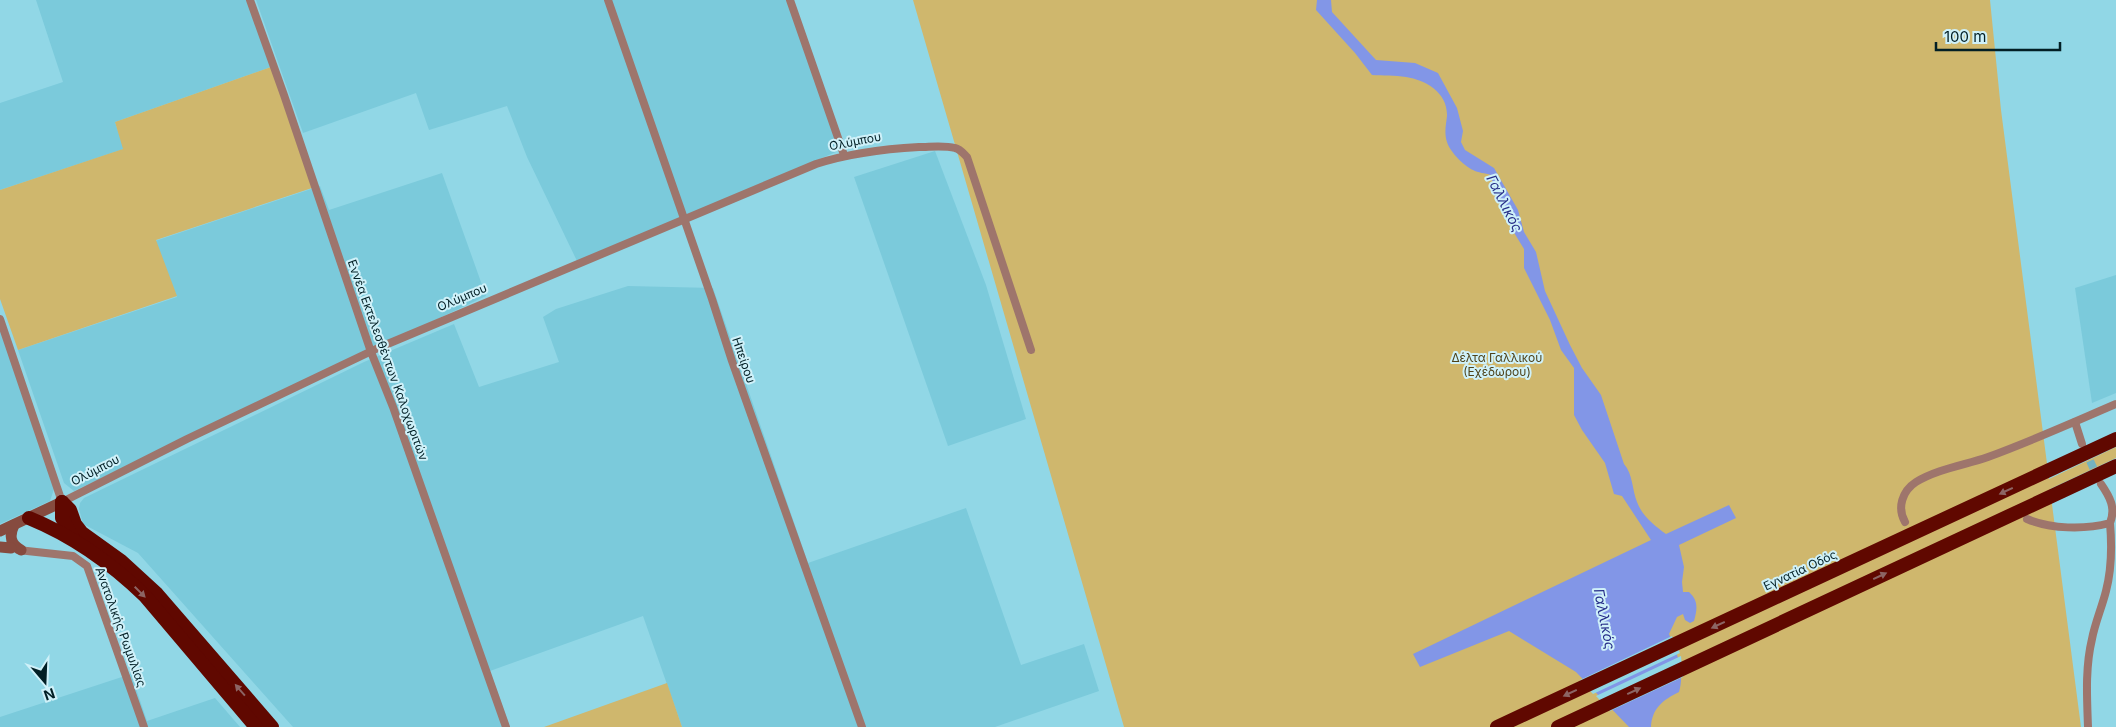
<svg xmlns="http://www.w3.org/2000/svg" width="2116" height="727" viewBox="0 0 2116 727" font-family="Inter,sans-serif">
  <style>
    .built { fill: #7bcadb }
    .green { fill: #cfb76d }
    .water { fill: #8296e7 }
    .pier { fill: #91d7e6 }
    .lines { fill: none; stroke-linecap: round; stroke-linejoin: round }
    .street-tunnel { stroke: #74b2bf; stroke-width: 8; stroke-dasharray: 8 4; stroke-linecap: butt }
    .street { stroke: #9e756c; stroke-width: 8 }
    .secondary { stroke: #864b3f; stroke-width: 11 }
    .highway { stroke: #600800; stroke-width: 14 }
    .oneway { fill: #8c6564 }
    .labels { text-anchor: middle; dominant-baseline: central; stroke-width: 4; stroke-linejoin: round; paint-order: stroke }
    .street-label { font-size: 12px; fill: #021f25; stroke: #cff1f9 }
    .park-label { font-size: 12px; fill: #4e4219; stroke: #cff1f9 }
    .water-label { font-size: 14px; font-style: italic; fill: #252c88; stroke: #cff1f9 }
  </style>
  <rect width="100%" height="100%" fill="#91d7e6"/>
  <!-- built -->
  <g class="built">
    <path d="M36,0H247L271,67L115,122L124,149L0,190V103L63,82Z"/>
    <path d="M256,0H788L838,143L836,152L577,261L527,157L507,106L429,130L416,93L303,133Z"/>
    <path d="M935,151L986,285L1026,419L948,446L854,177Z"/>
    <path d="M442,173L486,296L74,491L64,483L18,350L177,297L155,241L320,186L329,210Z"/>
    <path d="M2116,275V393L2092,403L2075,288Z"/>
    <path d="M628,286L713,288L808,563L966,508L1021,665L1084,644L1099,691L995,727H682L643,616L490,671L510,727H293L138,553L83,524L79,509L80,503L84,498L364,362L454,324L479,387L559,362L543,317L556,309Z"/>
    <path d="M0,325L55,486L50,501L0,524Z"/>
    <path d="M131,674L147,721L215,698L240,727H0V717Z"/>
  </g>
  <!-- green -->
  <g class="green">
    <path d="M913,0H1990L2001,110L2049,479L2116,447V458L2050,489L2081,727H1124Z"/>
    <path d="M271,67L312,188L156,240L177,296L18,350L0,299V190L123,149L115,122Z"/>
    <path d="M667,683L682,727H544Z"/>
  </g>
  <!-- water -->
  <path class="water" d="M1317,0H1331L1332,12L1376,60L1415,63L1438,73L1457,108L1463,131L1461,142L1465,150L1494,168L1518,210L1524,232L1536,252L1545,291L1570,345L1582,368L1601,395L1624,464C1633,474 1632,490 1637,502C1642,516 1655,526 1666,534L1729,505L1736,518L1679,545L1684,567L1682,582L1683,592H1689C1699,601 1697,610 1694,621L1690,623L1685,620L1683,614L1677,617L1669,634C1677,653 1685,672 1679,692C1663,700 1652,708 1651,727H1629L1576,672L1509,631L1420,667L1413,654L1651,540L1622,496L1614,494L1605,463L1582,430L1574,415V368L1561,350L1550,320L1524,268V249L1510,226L1493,184L1491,175C1485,173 1478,173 1473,170C1464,166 1450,152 1447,142C1444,133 1446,125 1447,116C1448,93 1426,80 1406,77C1395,75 1383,76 1372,75L1355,53L1316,10Z"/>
  <!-- pier -->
  <g class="pier">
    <path d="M1672,636L1680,653L1593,694L1580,680Z"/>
    <path d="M1681,656L1683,677L1610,711L1596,696Z"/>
  </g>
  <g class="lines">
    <!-- street-tunnel -->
    <path class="street-tunnel" d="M2085,450L2097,476"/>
    <!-- street -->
    <g class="street">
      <path d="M250,0L284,95L371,352L393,407L506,727"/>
      <path d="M608,0L712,299L732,361L862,727"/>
      <path d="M790,0L844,155"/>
      <path d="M0,319L62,502L187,439L378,348L816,164C850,153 883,149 919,147C930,147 944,145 955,148C960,149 963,153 967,157L1031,350"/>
      <path d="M2075,422L2082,444"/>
      <path d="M2027,519C2051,529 2084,530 2110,523C2116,508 2110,497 2101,484"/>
      <path d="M1905,522C1897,508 1902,491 1916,482C1937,469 1965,465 1988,457C2032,441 2074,422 2116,404"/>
      <path d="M18,550L73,556L87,566L144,727"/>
      <path d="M2088,727C2087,698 2085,668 2092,639C2095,623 2102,607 2106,591C2112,568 2112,546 2110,523"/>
    </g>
    <!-- secondary -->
    <g class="secondary">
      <path d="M14,525C9,536 10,544 21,550"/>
      <path d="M0,531L62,502"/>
      <path d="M0,547L11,548"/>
    </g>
    <!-- highway -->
    <g class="highway">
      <path d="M62,502L70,510L75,524L82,533L121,561L157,594L272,727"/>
      <path d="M62,502V518L73,538"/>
      <path d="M29,518C73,536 111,563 145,596L256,727"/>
      <path d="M1497,727L2116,439"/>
      <path d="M1558,727L2116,466"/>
    </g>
  </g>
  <!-- one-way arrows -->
  <defs><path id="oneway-solid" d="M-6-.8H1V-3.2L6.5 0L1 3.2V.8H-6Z" transform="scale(1.25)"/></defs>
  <g class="oneway">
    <use href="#oneway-solid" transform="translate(2006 491) rotate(155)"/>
    <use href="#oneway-solid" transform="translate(1880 576) rotate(-25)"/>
    <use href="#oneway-solid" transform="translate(140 592) rotate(45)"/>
    <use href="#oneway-solid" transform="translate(1718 625) rotate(155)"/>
    <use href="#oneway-solid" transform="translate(240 690) rotate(-131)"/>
    <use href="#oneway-solid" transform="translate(1634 691) rotate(-25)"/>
    <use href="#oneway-solid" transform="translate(1570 693) rotate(155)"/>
  </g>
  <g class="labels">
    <!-- street labels -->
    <g class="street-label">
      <text transform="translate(855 141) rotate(-11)">Ολύμπου</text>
      <text transform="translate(462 297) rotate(-23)">Ολύμπου</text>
      <text transform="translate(388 360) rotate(70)">Εννέα Εκτελεσθέντων Καλοχωριτών</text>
      <text transform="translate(744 360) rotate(71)">Ηπείρου</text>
      <text transform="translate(95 470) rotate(-27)">Ολύμπου</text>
      <text transform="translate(1800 570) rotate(-25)">Εγνατία Οδός</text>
      <text transform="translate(121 627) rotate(70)">Ανατολικής Ρωμυλίας</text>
    </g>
    <!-- park labels -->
    <g class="park-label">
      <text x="1497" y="357">Δέλτα Γαλλικού<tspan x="1497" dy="14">(Εχέδωρου)</tspan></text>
    </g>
    <!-- water labels -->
    <g class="water-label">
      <text transform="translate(1505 203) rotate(63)">Γαλλικός</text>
      <text transform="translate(1605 619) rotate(79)">Γαλλικός</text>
    </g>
  </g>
  <!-- north arrow -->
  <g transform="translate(45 682) rotate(161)" stroke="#cff1f9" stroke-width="4" paint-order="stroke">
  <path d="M0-4L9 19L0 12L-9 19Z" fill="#021f25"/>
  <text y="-8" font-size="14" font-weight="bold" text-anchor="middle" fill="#021f25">N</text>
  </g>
  <!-- scale -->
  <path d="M1936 42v8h124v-8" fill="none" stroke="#021f25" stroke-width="2.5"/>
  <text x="1944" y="42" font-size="15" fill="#021f25" stroke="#cff1f9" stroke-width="4" paint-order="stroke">100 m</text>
</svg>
